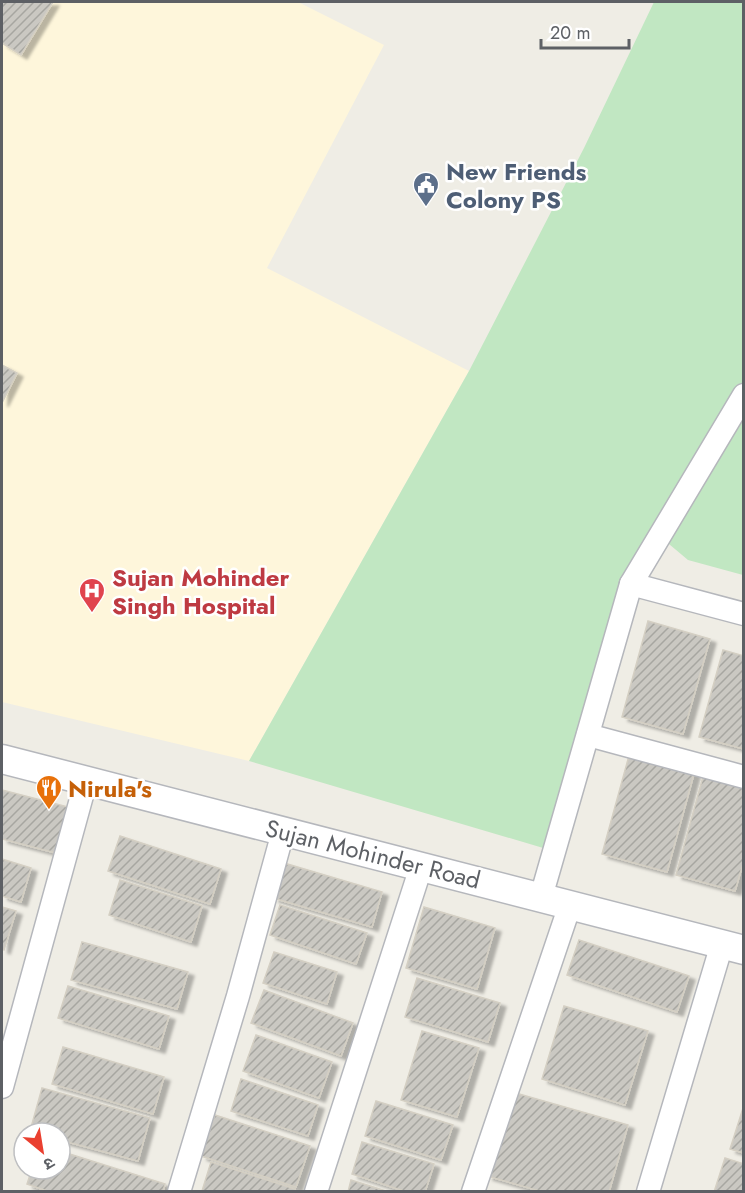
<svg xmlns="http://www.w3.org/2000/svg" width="745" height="1193" viewBox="0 0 745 1193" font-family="Jost,'Noto Sans Devanagari',sans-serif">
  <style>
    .commercial { fill: #fef6db }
    .park { fill: #c1e7c2 }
    .building { fill: url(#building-hatch); stroke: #d4cfc3; stroke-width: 1.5; filter: url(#shadow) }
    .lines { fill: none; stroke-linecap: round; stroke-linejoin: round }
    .minor-casing { stroke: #b5b7bc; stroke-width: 25 }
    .tertiary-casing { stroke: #b5b7bc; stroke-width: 31 }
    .minor { stroke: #fff; stroke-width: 22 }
    .tertiary { stroke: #fff; stroke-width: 28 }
    .labels { text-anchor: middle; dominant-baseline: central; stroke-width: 5; stroke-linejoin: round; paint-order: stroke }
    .service-label { font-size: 24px; font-weight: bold; fill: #4e5e75; stroke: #fff; text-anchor: start }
    .health-label { font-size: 24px; font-weight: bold; fill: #be3a42; stroke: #fff; text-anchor: start }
    .food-label { font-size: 24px; font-weight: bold; fill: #c56008; stroke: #fff; text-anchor: start }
    .street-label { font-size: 24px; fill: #5d6065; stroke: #fff }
  </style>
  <defs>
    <pattern id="building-hatch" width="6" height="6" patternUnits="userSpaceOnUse" patternTransform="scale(1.5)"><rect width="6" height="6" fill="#cac8c2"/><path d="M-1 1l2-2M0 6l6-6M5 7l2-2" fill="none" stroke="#a7a6a1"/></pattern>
    <filter id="shadow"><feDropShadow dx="6" dy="4" stdDeviation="1.5" flood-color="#0004"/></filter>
  </defs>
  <rect width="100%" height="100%" fill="#efede5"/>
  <!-- commercial -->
  <path class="commercial" d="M2,2H298L384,45L267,268L469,371L249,761L2,702Z"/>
  <!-- park -->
  <path class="park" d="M654,2H743V575L688,560L663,539L633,594L560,853L249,761L469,371L584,148Z"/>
  <!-- building -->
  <g class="building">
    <path d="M2,2H53L21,55L2,43Z"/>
    <path d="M2,365L17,373L2,403Z"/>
    <path d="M648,621L710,639L683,734L622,717Z"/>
    <path d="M723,650L744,656V749L699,737Z"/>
    <path d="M630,752L695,770L667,872L602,854Z"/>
    <path d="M704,773L744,784V860L735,891L676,875Z"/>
    <path d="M2,790L68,807L56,853L2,839Z"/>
    <path d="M120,836L221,869L210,904L108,871Z"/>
    <path d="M2,859L31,868L21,902L2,896Z"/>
    <path d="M284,863L382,892L372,927L273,898Z"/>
    <path d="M120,880L202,906L191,942L109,915Z"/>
    <path d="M280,905L367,933L356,964L270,935Z"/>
    <path d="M2,907L16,911L4,950L2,949Z"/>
    <path d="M424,907L495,928L477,989L406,968Z"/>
    <path d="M579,940L689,976L677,1012L567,975Z"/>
    <path d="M82,942L188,972L177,1009L71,980Z"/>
    <path d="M274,952L337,972L327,1004L263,983Z"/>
    <path d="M417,978L500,1003L488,1042L405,1017Z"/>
    <path d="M68,986L169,1016L159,1049L58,1018Z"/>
    <path d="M264,990L353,1023L341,1056L251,1023Z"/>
    <path d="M564,1006L648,1031L625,1105L542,1079Z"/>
    <path d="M422,1031L479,1048L457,1117L401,1100Z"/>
    <path d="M256,1035L332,1062L319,1098L243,1071Z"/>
    <path d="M63,1047L164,1077L153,1114L52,1084Z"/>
    <path d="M241,1079L318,1105L308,1136L231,1111Z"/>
    <path d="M42,1088L150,1118L138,1161L60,1140V1133L30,1131Z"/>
    <path d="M512,1092L628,1125L609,1192H543L487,1176Z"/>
    <path d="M376,1101L453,1125L441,1160L365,1136Z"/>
    <path d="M744,1105V1153L730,1149Z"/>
    <path d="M215,1115L310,1146L296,1187L201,1156Z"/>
    <path d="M362,1142L434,1164L425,1192H407L352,1174Z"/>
    <path d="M60,1151L165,1184L163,1192H50L27,1184L32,1169H60Z"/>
    <path d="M725,1158L744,1164V1192H714Z"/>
    <path d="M211,1162L295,1189L294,1192L202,1191Z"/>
    <path d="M351,1180L389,1192H348Z"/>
  </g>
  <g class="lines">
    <defs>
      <g id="minor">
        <path d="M631,584L744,614"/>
        <path d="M588,735L744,777"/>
        <path d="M541,897L631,584L744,395"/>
        <path d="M2,1087L86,781"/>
        <path d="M179,1192L238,996L283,832"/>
        <path d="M316,1192L421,867"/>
        <path d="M473,1192L570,905"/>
        <path d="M648,1192L722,944"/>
      </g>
      <path id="tertiary" d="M2,759L744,950"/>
    </defs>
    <!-- minor casing -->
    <use href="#minor" class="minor-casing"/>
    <!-- tertiary casing -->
    <use href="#tertiary" class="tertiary-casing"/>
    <!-- minor -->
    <use href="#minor" class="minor"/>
    <!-- tertiary -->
    <use href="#tertiary" class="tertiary"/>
  </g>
  <!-- icons -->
  <defs>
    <symbol id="civic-pin" viewBox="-11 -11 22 30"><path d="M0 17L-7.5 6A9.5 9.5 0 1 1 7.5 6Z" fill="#5c6f8a" stroke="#fff"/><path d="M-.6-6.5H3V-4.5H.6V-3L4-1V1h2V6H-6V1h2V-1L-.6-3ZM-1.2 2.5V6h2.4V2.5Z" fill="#fff"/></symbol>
    <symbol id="hospital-pin" viewBox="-11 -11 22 30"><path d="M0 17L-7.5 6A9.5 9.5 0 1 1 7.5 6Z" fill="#e0444e" stroke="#fff"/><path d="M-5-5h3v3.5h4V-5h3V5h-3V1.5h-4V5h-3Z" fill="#fff"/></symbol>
    <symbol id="restaurant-pin" viewBox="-11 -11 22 30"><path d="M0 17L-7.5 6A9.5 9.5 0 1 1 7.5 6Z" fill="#e8710a" stroke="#fff"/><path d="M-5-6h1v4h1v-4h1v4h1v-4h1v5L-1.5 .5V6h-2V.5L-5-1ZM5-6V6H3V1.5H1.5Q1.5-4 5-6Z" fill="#fff"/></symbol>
  </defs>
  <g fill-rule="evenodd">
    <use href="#civic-pin" x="411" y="170" width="30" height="40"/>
    <use href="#hospital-pin" x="77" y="576" width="30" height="40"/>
    <use href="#restaurant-pin" x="34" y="773" width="30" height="40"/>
  </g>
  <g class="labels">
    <!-- service labels -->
    <g class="service-label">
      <text x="446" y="171">New Friends<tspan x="446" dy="28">Colony PS</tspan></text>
    </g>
    <!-- health labels -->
    <g class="health-label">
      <text x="112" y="577">Sujan Mohinder<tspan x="112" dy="28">Singh Hospital</tspan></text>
    </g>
    <!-- food labels -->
    <g class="food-label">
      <text x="68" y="788">Nirula's</text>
    </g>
    <!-- street labels -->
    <g class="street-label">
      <text transform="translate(373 854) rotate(14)">Sujan Mohinder Road</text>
    </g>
  </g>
  <!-- border -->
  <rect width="745" height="1193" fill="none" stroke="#5d6065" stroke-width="6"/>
  <!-- north arrow -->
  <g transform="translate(42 1151) rotate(150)"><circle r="28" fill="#ffffff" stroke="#bebfc1" stroke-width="1.5"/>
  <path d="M0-4.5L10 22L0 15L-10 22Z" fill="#ea4030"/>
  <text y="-9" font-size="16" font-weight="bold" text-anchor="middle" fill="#5d6065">उ</text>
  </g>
  <!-- scale -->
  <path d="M541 39v9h88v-9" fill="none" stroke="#5d6065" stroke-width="3"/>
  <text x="550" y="39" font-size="18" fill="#5d6065" stroke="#ffffff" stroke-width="4.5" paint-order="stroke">20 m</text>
</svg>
